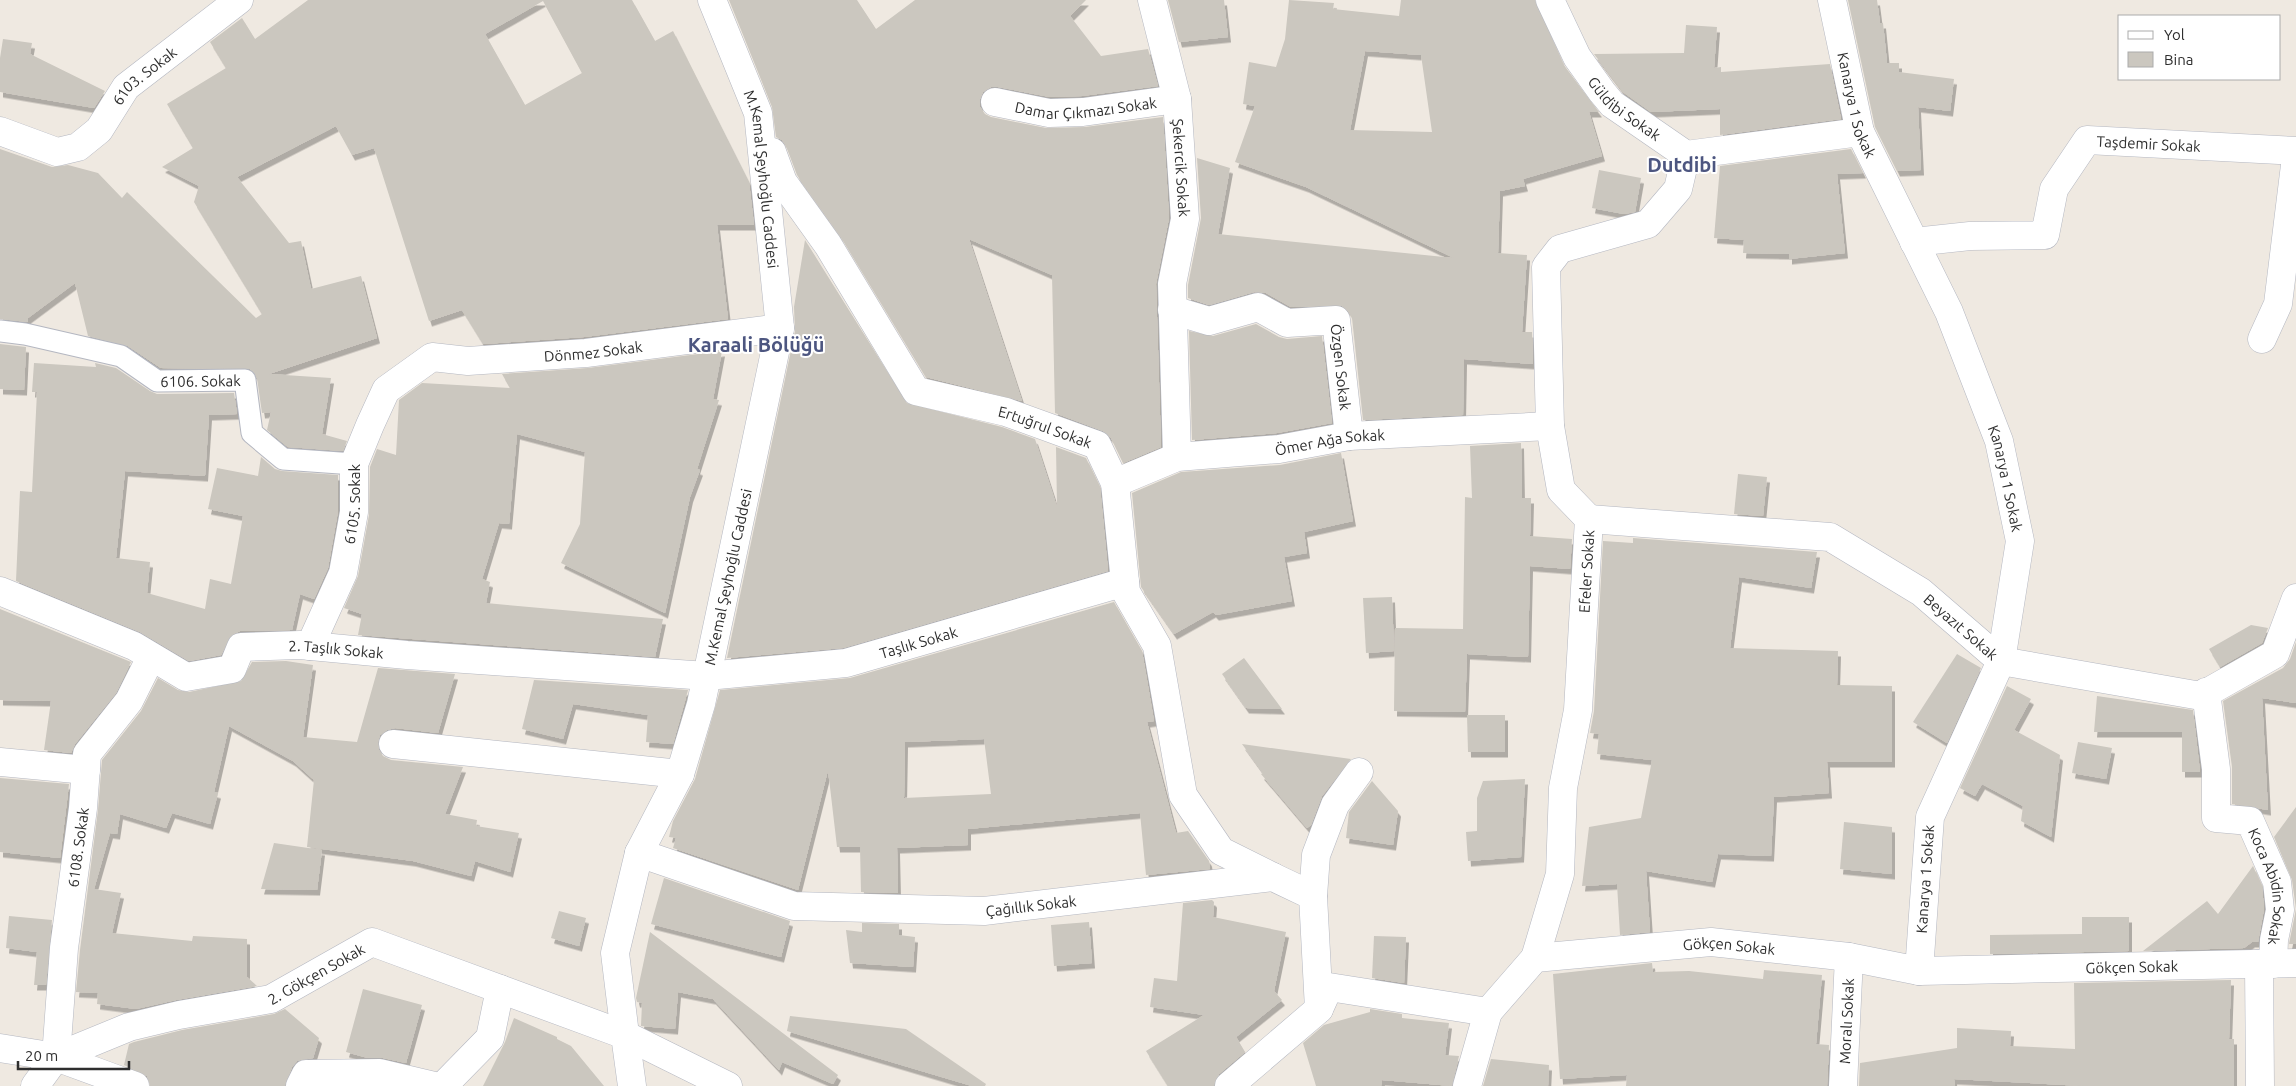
<svg xmlns="http://www.w3.org/2000/svg" width="2296" height="1086" viewBox="0 0 2296 1086" font-family="Ubuntu,sans-serif">
  <style>
    .building { fill: #cbc7bf; fill-rule: evenodd; filter: url(#shadow) }
    .lines { fill: none; stroke-linecap: round; stroke-linejoin: round }
    .lane-casing { stroke: #b4b7c1; stroke-width: 23 }
    .street-casing { stroke: #b4b7c1; stroke-width: 29 }
    .lane { stroke: #fff; stroke-width: 21 }
    .street { stroke: #fff; stroke-width: 28 }
    .labels { text-anchor: middle; dominant-baseline: central; stroke-width: 4; stroke-linejoin: round; paint-order: stroke }
    .street-label { font-size: 15px; fill: #2e2e2e; stroke: #fff }
    .district-label { font-size: 20px; font-weight: bold; fill: #4d5680; stroke: #fff }
  </style>
  <defs>
    <filter id="shadow"><feDropShadow dx="3" dy="5.5" stdDeviation="0" flood-color="#0004"/></filter>
  </defs>
  <rect width="100%" height="100%" fill="#efe9e1"/>
  <!-- building -->
  <g class="building">
    <path d="M308,0H632L655,41L673,31L749,182L754,225H717L728,319L584,337L483,344L462,310L429,321L374,148L352,155L336,126L237,177L289,243L301,241L311,289L361,276L377,338L269,374L331,378L322,434L347,441L343,451L288,447L267,430L271,412L262,413L257,378L250,369L161,368L128,346L88,336L75,283L28,318V322L0,319V149L52,167L68,165L98,173L122,198L127,192L256,318L262,314L194,202L199,186L162,167L193,148L167,104L226,68L210,42L242,18L255,39ZM543,1L582,73L525,105L485,34Z"/>
    <path d="M729,0H857L876,29L915,0H1086L1070,16L1101,56L1148,49L1158,86L1082,96L1050,97L998,87H991L983,92L980,99V107L985,114L991,117L1046,128L1085,127L1163,117L1169,218L1156,284L1161,447L1123,463L1111,438L1103,431L1055,413L1052,275L969,239L1022,401L926,377L841,237L797,175L786,146L782,140L776,137L772,107Z"/>
    <path d="M1168,0H1224L1228,37L1179,42Z"/>
    <path d="M1289,0L1334,3L1333,9L1399,16L1401,0H1535L1563,64L1599,112H1589L1602,156L1523,179L1525,186L1500,191L1498,253L1527,255L1522,332H1532L1533,364L1464,359L1463,415L1363,420L1352,318L1348,311L1342,306L1291,307L1266,293L1254,292L1209,305L1188,298V285L1201,218L1197,158L1230,168L1218,234L1454,258L1306,187L1235,162L1255,106L1243,104L1249,62L1276,67L1285,39ZM1365,51L1421,55L1432,132L1350,130Z"/>
    <path d="M1848,0H1877L1880,23H1883L1887,63H1899V72L1954,79L1950,111L1918,107L1921,170L1897,171L1875,127Z"/>
    <path d="M1686,25L1717,27L1714,68L1721,67V72L1830,64L1841,119L1720,135V109L1651,112L1623,92L1594,54L1684,53Z"/>
    <path d="M3,39L32,43L30,54L105,91L94,108L0,92V58Z"/>
    <path d="M1851,149L1863,173L1837,174L1845,253L1789,259V254L1743,253L1744,240L1714,238L1720,166Z"/>
    <path d="M1599,170L1641,178L1635,212L1624,214L1592,208Z"/>
    <path d="M805,240L907,403L1002,427L1035,439L1057,507L1056,447L1086,458L1100,487L1108,571L843,648L727,658L795,331L794,307Z"/>
    <path d="M1256,324L1279,337L1287,339L1322,336L1332,423L1277,433L1192,440L1189,331L1213,336Z"/>
    <path d="M0,344L26,347L24,390L0,389Z"/>
    <path d="M722,351L713,399L719,400L697,469L700,470L690,497L665,613L561,563L580,524L585,452L517,434L509,524L499,523L482,579L490,582L486,603L663,619L655,657L358,635L362,614L344,608L358,576L369,515L370,467L377,449L396,455L399,400L422,383L510,388L502,374L588,368Z"/>
    <path d="M34,363L96,367L95,363L116,368L150,391L157,394L234,393L237,414L209,415L205,476L125,471L116,558L150,562L147,593L205,609L210,579L231,584L243,516L208,509L217,468L258,476L261,457L275,469L282,471L338,475V511L328,568L314,599L300,594L292,630L240,631L232,635L221,655L189,661L140,632L16,581L20,491L32,492L37,392H32Z"/>
    <path d="M1521,443L1522,498H1531L1530,536L1572,539L1570,569L1530,566L1528,657L1467,654L1465,712L1394,711L1395,628L1463,629L1465,497L1472,498L1470,446Z"/>
    <path d="M1341,453L1353,521L1304,532L1307,553L1284,557L1292,601L1216,615L1213,612L1174,634L1141,587L1132,493L1181,472L1280,465Z"/>
    <path d="M1738,474L1767,477L1763,516L1734,514Z"/>
    <path d="M1633,538L1817,552L1811,588L1739,577L1730,648L1838,651L1837,685L1892,686V762H1827L1829,793L1774,797L1771,856L1718,854L1712,882L1646,871L1650,932L1620,935L1617,884L1582,886L1589,827L1641,818L1652,760L1597,754L1599,734L1590,733L1594,711L1603,541L1633,543Z"/>
    <path d="M1392,597L1394,651L1366,653L1363,598Z"/>
    <path d="M1114,602L1142,651L1154,721L1147,722L1176,833L1188,831L1209,861L1210,869L1146,875L1140,813L968,829V845L897,848L898,893L861,892L860,847H837L828,770L798,890L673,848L676,838L669,837L673,821L695,779L720,690L850,678ZM984,739L991,794L904,798L905,742Z"/>
    <path d="M0,609L131,662L116,693L75,744L71,753L44,750L51,701L0,700Z"/>
    <path d="M2251,625L2268,628L2262,643L2220,667L2209,649Z"/>
    <path d="M2296,642V703L2262,698L2268,810L2232,804V767L2223,701L2283,668L2290,659Z"/>
    <path d="M1957,654L1981,668L1947,743L1913,722Z"/>
    <path d="M1244,658L1282,709L1246,708L1222,674Z"/>
    <path d="M286,661L313,665L303,737L357,742L378,668L455,674L438,733L395,728L387,730L380,735L378,742L379,750L383,756L391,760L463,767L445,814L477,820L476,826L519,833L510,872L475,861L471,876L413,861L307,847L314,780L293,761L229,726L214,792L218,793L210,824L172,813L166,828L120,814L117,834L110,833L94,889L121,893L112,933L192,941L193,936L247,939V977L257,986L176,1000L136,1009L97,1004L98,993L76,992L80,950L98,810L102,760L141,711L158,678L178,690L189,692L241,681L252,662Z"/>
    <path d="M534,680L688,690L673,744L646,742L648,715L573,704L563,739L522,729Z"/>
    <path d="M2007,686L2031,699L2014,730L2060,755L2051,837L2021,821L2023,806L1982,784L1975,796L1960,788Z"/>
    <path d="M2097,696L2193,710L2200,772H2182V732H2094Z"/>
    <path d="M1467,715H1505V752H1468Z"/>
    <path d="M2078,742L2112,748L2106,779L2072,773Z"/>
    <path d="M1242,744L1351,759L1322,796L1311,825L1307,828L1261,774L1263,773Z"/>
    <path d="M0,778L69,784L60,858L0,852Z"/>
    <path d="M1525,779L1521,857L1468,861L1466,832L1477,831V798L1483,781Z"/>
    <path d="M1372,781L1398,811L1393,845L1346,838L1349,812Z"/>
    <path d="M2296,807V944H2289L2296,909L2292,880L2274,837Z"/>
    <path d="M1844,822L1892,827V874L1840,869Z"/>
    <path d="M274,843L322,850L317,890L261,889Z"/>
    <path d="M2253,866L2262,886L2264,909L2258,942H2252L2244,948L2143,951L2207,901L2218,914Z"/>
    <path d="M664,878L790,921L781,957L651,924Z"/>
    <path d="M1212,900L1214,902L1213,917L1286,932L1274,991L1282,1000L1236,1037L1245,1052L1219,1074L1214,1086H1168L1146,1051L1204,1015L1150,1007L1154,978L1177,981L1183,903Z"/>
    <path d="M559,911L586,918L579,946L551,938Z"/>
    <path d="M9,916L52,920L46,985H34L37,952L6,948Z"/>
    <path d="M2082,917H2129V951L1990,954V935L2082,934Z"/>
    <path d="M1089,922L1092,963L1054,966L1051,925Z"/>
    <path d="M862,923L899,924V935L915,937L913,967L850,963L846,930L862,932Z"/>
    <path d="M650,932L838,1075L833,1084L782,1062L779,1070L713,999L678,992L675,1029L641,1026L642,1003L637,1002L636,998Z"/>
    <path d="M1374,936L1406,937L1404,983L1372,978Z"/>
    <path d="M1652,963L1653,972L1689,971L1763,979L1764,970L1822,975L1816,1044L1829,1045L1827,1086H1626L1627,1075L1560,1079L1553,974Z"/>
    <path d="M2231,980L2229,1039H2234V1086H2083L1954,1079L1955,1086H1859L1860,1063L1957,1048V1028L2011,1031L2010,1046L2075,1049L2074,983Z"/>
    <path d="M363,989L422,1005L406,1063L383,1058H368L346,1052Z"/>
    <path d="M285,1009L319,1038L313,1058L297,1061L292,1067L285,1086H150L147,1076L124,1065L129,1044L134,1042L182,1030L274,1014Z"/>
    <path d="M1370,1009L1402,1014V1018L1449,1023L1445,1055L1459,1056L1452,1086L1382,1080L1381,1086H1316L1303,1043L1324,1025L1370,1012Z"/>
    <path d="M790,1016L906,1029L986,1084L985,1086H972L787,1031Z"/>
    <path d="M514,1018L557,1037V1039L571,1046L604,1086H483L505,1042Z"/>
    <path d="M1491,1059L1549,1065L1548,1086H1483Z"/>
  </g>
  <g class="lines">
    <defs>
      <g id="lane">
        <path id="s1" d="M0,331L25,334L121,356L157,381L245,380L252,433L283,459L354,464"/>
      </g>
      <g id="street">
        <path id="s2" d="M712,0L758,113L780,328L701,704L680,774L639,853L615,953L625,1035L728,1086"/>
        <path id="s3" d="M1152,0L1177,99L1185,219L1172,284L1177,457"/>
        <path id="s4" d="M1550,0L1577,57L1602,92L1612,104L1686,155L1860,132"/>
        <path id="s5" d="M1832,0L1860,132L1949,312L1999,441L2020,541L2001,661L1930,817L1919,971"/>
        <path id="s6" d="M995,102L1049,113L1083,112L1177,99"/>
        <path id="s7" d="M0,131L57,152L78,147L99,130L126,87L239,0"/>
        <path id="s8" d="M772,152L783,182L828,245L916,391L1006,412L1097,445L1115,483L1126,592L1157,646L1183,795L1221,851L1273,877"/>
        <path id="s9" d="M1914,242L1970,236L2045,235L2054,189L2087,140L2296,151"/>
        <path id="s10" d="M1172,310L1209,321L1258,307L1287,323L1336,320L1349,436"/>
        <path d="M2262,339L2278,304L2296,157"/>
        <path id="s11" d="M1115,483L1177,457L1279,449L1349,436L1550,426"/>
        <path id="s12" d="M1589,519L1830,537L1921,592L2001,661L2201,696L2275,654L2296,598"/>
        <path id="s13" d="M0,591L134,646L186,677L232,669L241,647L300,645L407,655L707,676L846,663L1125,582"/>
        <path id="s14" d="M310,646L343,573L354,512V464L370,425L386,390L432,357L468,361L586,353L780,328"/>
        <path id="s15" d="M2206,692L2216,769V818L2250,821L2277,882L2280,910L2274,940L2273,964"/>
        <path d="M393,744L680,774"/>
        <path d="M0,762L86,770"/>
        <path id="s16" d="M639,853L794,906L984,911L1273,877L1313,896L1319,1009"/>
        <path d="M1313,896L1316,855L1335,805L1359,772"/>
        <path id="s17" d="M1535,958L1560,874L1563,788L1578,710L1589,519L1561,490L1550,426L1546,267L1560,249L1648,224L1678,189L1686,155"/>
        <path d="M2259,964L2260,1086"/>
        <path id="s18" d="M0,1048L56,1057L129,1027L179,1015L271,999L372,942L625,1035L632,1086"/>
        <path id="s19" d="M56,1057L64,948L83,808L87,754L129,701L151,657"/>
        <path d="M56,1057L135,1086"/>
        <path d="M35,1086L56,1057"/>
        <path d="M300,1086L306,1074L380,1073L435,1086"/>
        <path d="M443,1086L490,1038L500,989"/>
        <path id="s20" d="M1229,1086L1319,1009L1329,987L1488,1012L1535,958L1711,942L1849,957L1919,971L2296,963"/>
        <path d="M1467,1086L1488,1012"/>
        <path id="s21" d="M1843,1086L1849,957"/>
      </g>
    </defs>
    <!-- lane casing -->
    <use href="#lane" class="lane-casing"/>
    <!-- street casing -->
    <use href="#street" class="street-casing"/>
    <!-- lane -->
    <use href="#lane" class="lane"/>
    <!-- street -->
    <use href="#street" class="street"/>
  </g>
  <g class="labels">
    <!-- street labels -->
    <g class="street-label">
      <text stroke="none"><textPath href="#s7" startOffset="181">6103. Sokak</textPath></text>
      <text stroke="none"><textPath href="#s6" startOffset="92">Damar Çıkmazı Sokak</textPath></text>
      <text stroke="none"><textPath href="#s5" startOffset="108">Kanarya 1 Sokak</textPath></text>
      <text stroke="none"><textPath href="#s4" startOffset="134">Güldibi Sokak</textPath></text>
      <text stroke="none"><textPath href="#s9" startOffset="299">Taşdemir Sokak</textPath></text>
      <text stroke="none"><textPath href="#s3" startOffset="171">Şekercik Sokak</textPath></text>
      <text stroke="none"><textPath href="#s2" startOffset="188">M.Kemal Şeyhoğlu Caddesi</textPath></text>
      <text stroke="none"><textPath href="#s14" startOffset="489">Dönmez Sokak</textPath></text>
      <text stroke="none"><textPath href="#s10" startOffset="219">Özgen Sokak</textPath></text>
      <text stroke="none"><textPath href="#s1" startOffset="211">6106. Sokak</textPath></text>
      <text stroke="none"><textPath href="#s8" startOffset="414">Ertuğrul Sokak</textPath></text>
      <text stroke="none"><textPath href="#s11" startOffset="221">Ömer Ağa Sokak</textPath></text>
      <text stroke="none"><textPath href="#s5" startOffset="512">Kanarya 1 Sokak</textPath></text>
      <text stroke="none"><textPath href="#s14" startOffset="150">6105. Sokak</textPath></text>
      <text stroke="none"><textPath href="#s17" startOffset="392">Efeler Sokak</textPath></text>
      <text transform="translate(728 577) rotate(-78)">M.Kemal Şeyhoğlu Caddesi</text>
      <text stroke="none"><textPath href="#s12" startOffset="401">Beyazıt Sokak</textPath></text>
      <text stroke="none"><textPath href="#s13" startOffset="958">Taşlık Sokak</textPath></text>
      <text stroke="none"><textPath href="#s13" startOffset="371">2. Taşlık Sokak</textPath></text>
      <text stroke="none"><textPath href="#s19" startOffset="211">6108. Sokak</textPath></text>
      <text transform="translate(1925 879) rotate(-86)">Kanarya 1 Sokak</text>
      <text stroke="none"><textPath href="#s15" startOffset="230">Koca Abidin Sokak</textPath></text>
      <text stroke="none"><textPath href="#s16" startOffset="401">Çağıllık Sokak</textPath></text>
      <text stroke="none"><textPath href="#s20" startOffset="570">Gökçen Sokak</textPath></text>
      <text stroke="none"><textPath href="#s20" startOffset="975">Gökçen Sokak</textPath></text>
      <text stroke="none"><textPath href="#s18" startOffset="332">2. Gökçen Sokak</textPath></text>
      <text stroke="none"><textPath href="#s21" startOffset="65">Moralı Sokak</textPath></text>
    </g>
    <!-- district labels -->
    <g class="district-label">
      <text x="1682" y="164">Dutdibi</text>
      <text x="756" y="344">Karaali Bölüğü</text>
    </g>
  </g>
  <!-- legend -->
  <rect x="2118" y="15" width="162" height="65" fill="#ffffff" stroke="#ababab"/>
  <rect x="2128" y="31" width="25" height="8" fill="#ffffff" stroke="#ababab"/>
  <text x="2164" y="40" font-size="15" fill="#2e2e2e">Yol</text>
  <rect x="2128" y="52" width="25" height="15" fill="#cbc7bf" stroke="#ababab"/>
  <text x="2164" y="65" font-size="15" fill="#2e2e2e">Bina</text>
  <!-- scale -->
  <path d="M18 1061v8h111v-8" fill="none" stroke="#2e2e2e" stroke-width="2.5"/>
  <text x="25" y="1061" font-size="15" fill="#2e2e2e" stroke="#ffffff" stroke-width="4" paint-order="stroke">20 m</text>
</svg>
